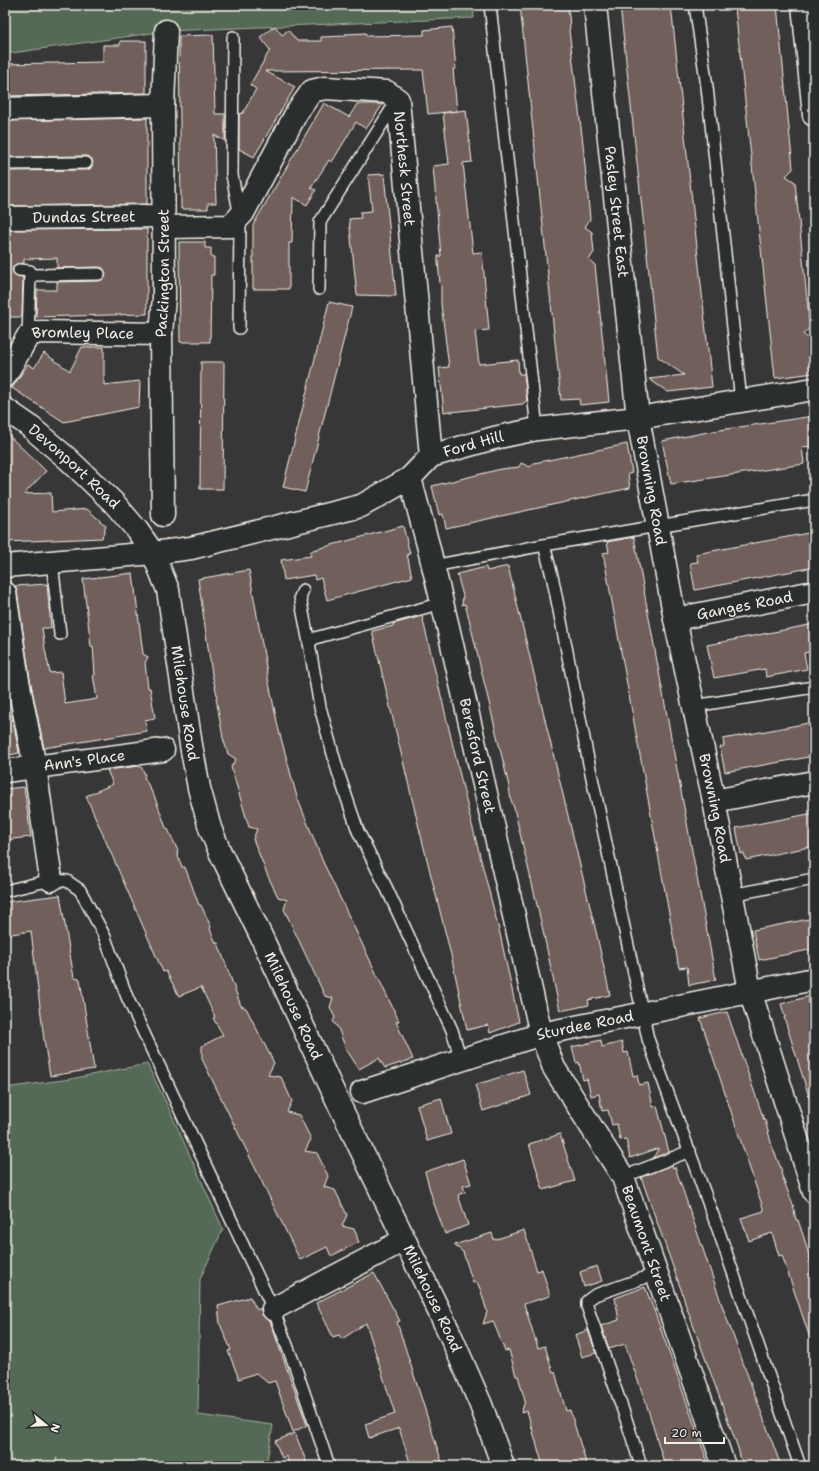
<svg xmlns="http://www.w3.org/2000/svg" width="819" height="1471" viewBox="0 0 819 1471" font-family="'Shantell Sans',sans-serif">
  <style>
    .green { fill: #546a56; stroke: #a4ae9f }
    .building { fill: #715f5c; stroke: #f4f1e8 }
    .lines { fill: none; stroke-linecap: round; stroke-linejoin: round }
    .lane-casing { stroke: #f4f1e8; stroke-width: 14 }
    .street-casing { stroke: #f4f1e8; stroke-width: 25 }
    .secondary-casing { stroke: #f4f1e8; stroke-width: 25 }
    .lane { stroke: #2a2d2e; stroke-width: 11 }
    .street { stroke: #2a2d2e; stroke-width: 22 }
    .secondary { stroke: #2a2d2e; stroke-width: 22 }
    .labels { text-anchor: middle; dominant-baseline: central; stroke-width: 3; stroke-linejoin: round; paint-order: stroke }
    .street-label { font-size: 15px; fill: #f4f1e8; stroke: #2a2d2e }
  </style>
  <rect width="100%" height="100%" fill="#383737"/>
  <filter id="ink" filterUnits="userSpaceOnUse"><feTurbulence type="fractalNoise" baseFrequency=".025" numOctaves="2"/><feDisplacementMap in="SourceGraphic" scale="8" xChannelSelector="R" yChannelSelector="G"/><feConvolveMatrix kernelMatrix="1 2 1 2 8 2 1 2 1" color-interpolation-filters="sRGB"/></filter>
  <g filter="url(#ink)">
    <!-- green -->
    <g class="green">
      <path d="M5,5H473L474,18L166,31L5,54Z"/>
      <path d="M147,1064L165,1100L223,1229L200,1279L198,1415L273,1425L266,1466H56L57,1457L53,1466H5V1088L70,1079Z"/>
    </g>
    <!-- building -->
    <g class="building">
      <path d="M520,5H568L570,28L569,30L583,144L590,219L585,227L592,232L594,252L589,260L595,265L609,402L580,405L579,399L561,400Z"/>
      <path d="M620,5H671L712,387L668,392L649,379L684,375L658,357Z"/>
      <path d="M747,5H777L793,169L786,176L795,182L810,328L803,334L812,342L814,357V373L775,378L735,8L748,7Z"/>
      <path d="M275,26L282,35L288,30L297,41H321V37L345,36V34L366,33V36L424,35V30L452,27L456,69H453L457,111L428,114L423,70L265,71L295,87L254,157L239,149V114L243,113L256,89L250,85L270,50L260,37Z"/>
      <path d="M213,35L215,114H225V141L214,135L216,203H208V209H181L179,36Z"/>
      <path d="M120,41H146V93L5,96V64L103,62V45H120Z"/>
      <path d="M324,103L349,117L357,104H383L366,129L356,122L332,162L329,160L311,188L316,190L307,205L293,197L292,243H289V289H253V225Z"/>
      <path d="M466,110L472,162L463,163L473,253L482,252L489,330L475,331L479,364L518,360L519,374H524L527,400L523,404L451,412L450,411L444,412L439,368L449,367L441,304V284L440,283L438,262V256H441L433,166L449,164L443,113Z"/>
      <path d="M147,118V204L5,206V178H6L7,171L86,170L90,169L93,163L92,159L86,156L7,157L6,143H5V121Z"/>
      <path d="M384,174L396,296L357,295L349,219L361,218L360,212L372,211L368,175Z"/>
      <path d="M147,229V314L36,317L37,290H57V282L99,281L105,278L106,274L103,268L99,267L57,268V258L24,259V263L16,264L12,270L15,276L23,277L22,317H5V290H7L5,230Z"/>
      <path d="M179,242H205V248H211V257H214V275H211L210,342H180Z"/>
      <path d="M329,302L352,307L305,492L283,487Z"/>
      <path d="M82,347H104V385L140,381L139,407L64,422L12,388L28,364L34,368L44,353L70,371Z"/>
      <path d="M201,362H224L223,489H200Z"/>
      <path d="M814,416V446L802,447L804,464L671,484L662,441L713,431Z"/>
      <path d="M5,432L46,471L24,494L51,493L52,512L87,509L106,526L102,538L5,542Z"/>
      <path d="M627,444L632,473L628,474L630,488L446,528L443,514L439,515L432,486L501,469L519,467L521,463L530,467L534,463Z"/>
      <path d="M403,526L410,554H407L412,577L327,600L321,578L315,580L314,575L284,580L281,560L311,556L310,552L313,550Z"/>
      <path d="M814,532V567L695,590L690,563L698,562L696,554Z"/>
      <path d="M634,537L716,980L689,985L687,967L679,968L603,553L609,552L607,542Z"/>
      <path d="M508,566L597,936L610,995L588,1000L589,1005L560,1011L542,926L514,808L511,800L508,782L469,619L465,604L462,605L463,596L457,574L486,567L487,571Z"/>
      <path d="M249,570L268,678L278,727L297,797L323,862L399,1021L396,1022L413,1059L385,1068L379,1058L359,1069L346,1049L338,1028L333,1021L335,1018L330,1007L333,998L325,996L284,909L287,900L278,897L267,874L253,839L257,829L249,827L231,767L236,759L228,754L223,738L216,698L217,695L212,674L198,579Z"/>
      <path d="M133,573L143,654L148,657L145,663L148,688H150L155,718L145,720L147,731L44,748L30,679L17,591L15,586L47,584L51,628H42L45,649L50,673L61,672L65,704L97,699L93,675H95L93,646L91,647L83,579Z"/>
      <path d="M422,616L470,817L500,934L519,1022L490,1033L488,1025L467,1030L451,955L418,824L372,631L393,626V624Z"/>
      <path d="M814,624V651L804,653L807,669L766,677L765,669L714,678L707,645Z"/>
      <path d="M12,715L19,753L5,756V716Z"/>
      <path d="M814,722V756L725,772L720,747L724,746L723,739Z"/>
      <path d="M139,766L142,768L145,775L144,777L155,798L164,822L166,828L168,829L178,851L177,853L182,867H185L199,905H201L211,927L210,929L216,943H218L241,1006L246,1008L274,1063L268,1075L281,1077L292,1101L287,1112L299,1115L311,1139L305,1151L317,1153L328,1176L324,1187L335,1190L347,1215L342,1226L354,1229L357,1236V1238L359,1242L331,1256L327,1247L300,1260L202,1059V1046L223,1035L213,1018L215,1017L201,987L179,996L166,971L163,972L86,796L113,784L107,770Z"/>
      <path d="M24,787L31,837L5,840V789Z"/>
      <path d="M814,813V846L746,860L744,853L741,854L736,828Z"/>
      <path d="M60,895L74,978L80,979L94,1069L50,1076L44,1040L31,931L5,935V902Z"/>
      <path d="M814,918V949L759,960L753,930Z"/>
      <path d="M814,995V1100H810L784,1017H785L781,1004Z"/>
      <path d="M727,1012L764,1120H765L772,1146L782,1171L781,1173L793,1205L796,1220H798L804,1238L814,1273V1344H812L782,1255L779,1256L772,1233L749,1241L741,1218L764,1211L700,1018Z"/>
      <path d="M601,1040L602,1047L622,1042L624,1053L628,1052L633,1076L637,1075L639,1085L648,1083L653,1107L657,1106L669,1152L653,1158L659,1148L630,1158L626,1139L620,1140L617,1124L612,1125L608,1110L602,1111L599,1094L591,1096L587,1079L583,1080L579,1062L576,1063L572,1047Z"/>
      <path d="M523,1070L531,1095L483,1111L475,1085Z"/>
      <path d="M441,1098L451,1134L427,1141L417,1105Z"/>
      <path d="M560,1134L575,1181L543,1190L529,1144Z"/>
      <path d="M463,1159L471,1184L463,1186L465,1192L458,1195L468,1225L445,1234L433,1201L425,1172Z"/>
      <path d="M672,1165L673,1168L675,1167L723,1308L781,1466H745L743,1461L741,1460L738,1448L685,1303L683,1295L641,1177Z"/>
      <path d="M524,1230L537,1271L542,1269L550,1296L524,1304L538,1348L545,1346L553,1373L555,1372L566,1411L570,1410L587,1466H543L527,1411L521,1413L525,1401L518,1376H516L509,1350L505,1351L493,1321L483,1324L487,1312L481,1291L477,1282L473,1283L463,1252L454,1245L492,1233L494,1240Z"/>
      <path d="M597,1266L602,1281L584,1287L580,1272Z"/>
      <path d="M374,1273L400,1321L397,1322L443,1466H411L399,1428L369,1438L365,1424L395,1414L366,1323L342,1339L339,1335L333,1337L316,1303Z"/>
      <path d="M645,1287L654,1310L709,1466H665L647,1406L625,1344L609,1349L601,1326L619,1320L615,1298Z"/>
      <path d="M250,1297L257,1310L261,1308L262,1315L266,1319L270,1321L307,1425L293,1432L275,1381L268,1383L256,1373L239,1379L228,1351L231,1350L220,1324L218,1306Z"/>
      <path d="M588,1330L596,1353L582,1357L575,1335Z"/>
      <path d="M295,1433L308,1466H290L286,1456L282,1458L275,1441Z"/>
    </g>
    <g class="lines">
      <defs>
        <g id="lane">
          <path d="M490,5L537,429"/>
          <path d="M695,5L707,87L741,401"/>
          <path d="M233,37L232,175L240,217L239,328"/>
          <path d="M5,164L86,163"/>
          <path d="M19,270L30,271V275"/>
          <path d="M319,289L320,222L396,102"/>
          <path d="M28,336L30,275L99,274"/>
          <path d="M544,545L553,580L588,759L648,1039L719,1232L800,1466"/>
          <path d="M52,562L60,634"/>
          <path d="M433,566L544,545L814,500"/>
          <path d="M303,590L300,597L309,643"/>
          <path d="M442,603L315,638L309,643L320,707L338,772L358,831L387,889L452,1030L461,1060"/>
          <path d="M694,706L814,687"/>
          <path d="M5,891L51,880L67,881L80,890L104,935L127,997L273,1309L295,1366L329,1466"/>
          <path d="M731,895L814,879"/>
          <path d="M623,1177L690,1151"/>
          <path d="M641,1466L627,1422L587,1306V1301L595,1295L658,1273"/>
        </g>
        <g id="street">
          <path id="s1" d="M595,5L638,418L675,619L714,801L750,991L814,1192"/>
          <path d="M803,5L814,115"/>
          <path d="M5,109L163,105"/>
          <path id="s2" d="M5,218L163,216"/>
          <path id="s3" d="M163,227L231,226L243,213L297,112L312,91L325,88L387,92L398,100L431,456"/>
          <path id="s4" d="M5,376L28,336L39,332L161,334"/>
          <path id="s5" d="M410,478L428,545L448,627L541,1034L554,1068L623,1177L724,1466"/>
          <path id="s6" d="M163,515L161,334L164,297L163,105L166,31"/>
          <path d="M5,593L18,681L35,767L51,880"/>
          <path id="s7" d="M675,619L814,592"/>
          <path id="s8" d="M5,771L163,750"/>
          <path d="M714,801L814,782"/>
          <path id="s9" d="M362,1092L541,1034L814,979"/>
          <path d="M273,1309L404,1240"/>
        </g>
        <g id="secondary">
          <path id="s10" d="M5,409L28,425L68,459L114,503L137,530L153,553L168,590L191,745L199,788L210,828L220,852L261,936L338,1102L450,1334L481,1405L503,1466"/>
          <path id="s11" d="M5,566L153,553L191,548L361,506L410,478L431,456L494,438L537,429L638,418L814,389"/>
        </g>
      </defs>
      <!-- lane casing -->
      <use href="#lane" class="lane-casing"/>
      <!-- street casing -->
      <use href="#street" class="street-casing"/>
      <!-- secondary casing -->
      <use href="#secondary" class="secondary-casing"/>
      <!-- lane -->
      <use href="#lane" class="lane"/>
      <!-- street -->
      <use href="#street" class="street"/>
      <!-- secondary -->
      <use href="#secondary" class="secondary"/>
    </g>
  </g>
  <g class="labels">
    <!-- street labels -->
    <g class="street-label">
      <text stroke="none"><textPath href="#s3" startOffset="384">Northesk Street</textPath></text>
      <text stroke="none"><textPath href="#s1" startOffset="208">Pasley Street East</textPath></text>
      <text stroke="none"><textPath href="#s2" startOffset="79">Dundas Street</textPath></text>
      <text stroke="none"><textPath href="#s6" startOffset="242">Packington Street</textPath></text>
      <text stroke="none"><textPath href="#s4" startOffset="102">Bromley Place</textPath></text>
      <text stroke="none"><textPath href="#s11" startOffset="493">Ford Hill</textPath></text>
      <text stroke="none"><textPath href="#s10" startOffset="90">Devonport Road</textPath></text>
      <text stroke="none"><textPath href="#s1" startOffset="489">Browning Road</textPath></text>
      <text stroke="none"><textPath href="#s7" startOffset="71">Ganges Road</textPath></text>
      <text stroke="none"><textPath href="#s10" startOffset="362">Milehouse Road</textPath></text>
      <text stroke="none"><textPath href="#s5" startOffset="286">Beresford Street</textPath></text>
      <text stroke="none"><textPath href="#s8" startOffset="80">Ann's Place</textPath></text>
      <text stroke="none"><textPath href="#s1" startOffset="813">Browning Road</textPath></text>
      <text stroke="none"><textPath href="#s10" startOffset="686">Milehouse Road</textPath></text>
      <text stroke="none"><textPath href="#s9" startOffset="233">Sturdee Road</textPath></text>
      <text stroke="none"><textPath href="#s5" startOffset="807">Beaumont Street</textPath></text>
      <text stroke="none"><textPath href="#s10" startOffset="1010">Milehouse Road</textPath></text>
    </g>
  </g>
  <!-- margin -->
  <rect width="819" height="1471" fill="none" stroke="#2a2d2e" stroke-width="20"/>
  <rect x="10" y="10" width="799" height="1451" fill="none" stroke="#f4f1e8" stroke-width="1.5" filter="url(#ink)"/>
  <!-- north arrow -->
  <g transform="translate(46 1425) rotate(108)" stroke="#2a2d2e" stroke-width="3" paint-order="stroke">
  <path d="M0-3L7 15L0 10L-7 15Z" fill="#f4f1e8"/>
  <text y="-6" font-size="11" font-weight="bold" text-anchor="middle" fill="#f4f1e8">N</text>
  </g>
  <!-- scale -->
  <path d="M665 1437v6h59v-6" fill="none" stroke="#f4f1e8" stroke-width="2"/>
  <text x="671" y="1437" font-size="12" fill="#f4f1e8" stroke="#2a2d2e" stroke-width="3" paint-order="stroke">20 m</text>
</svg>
